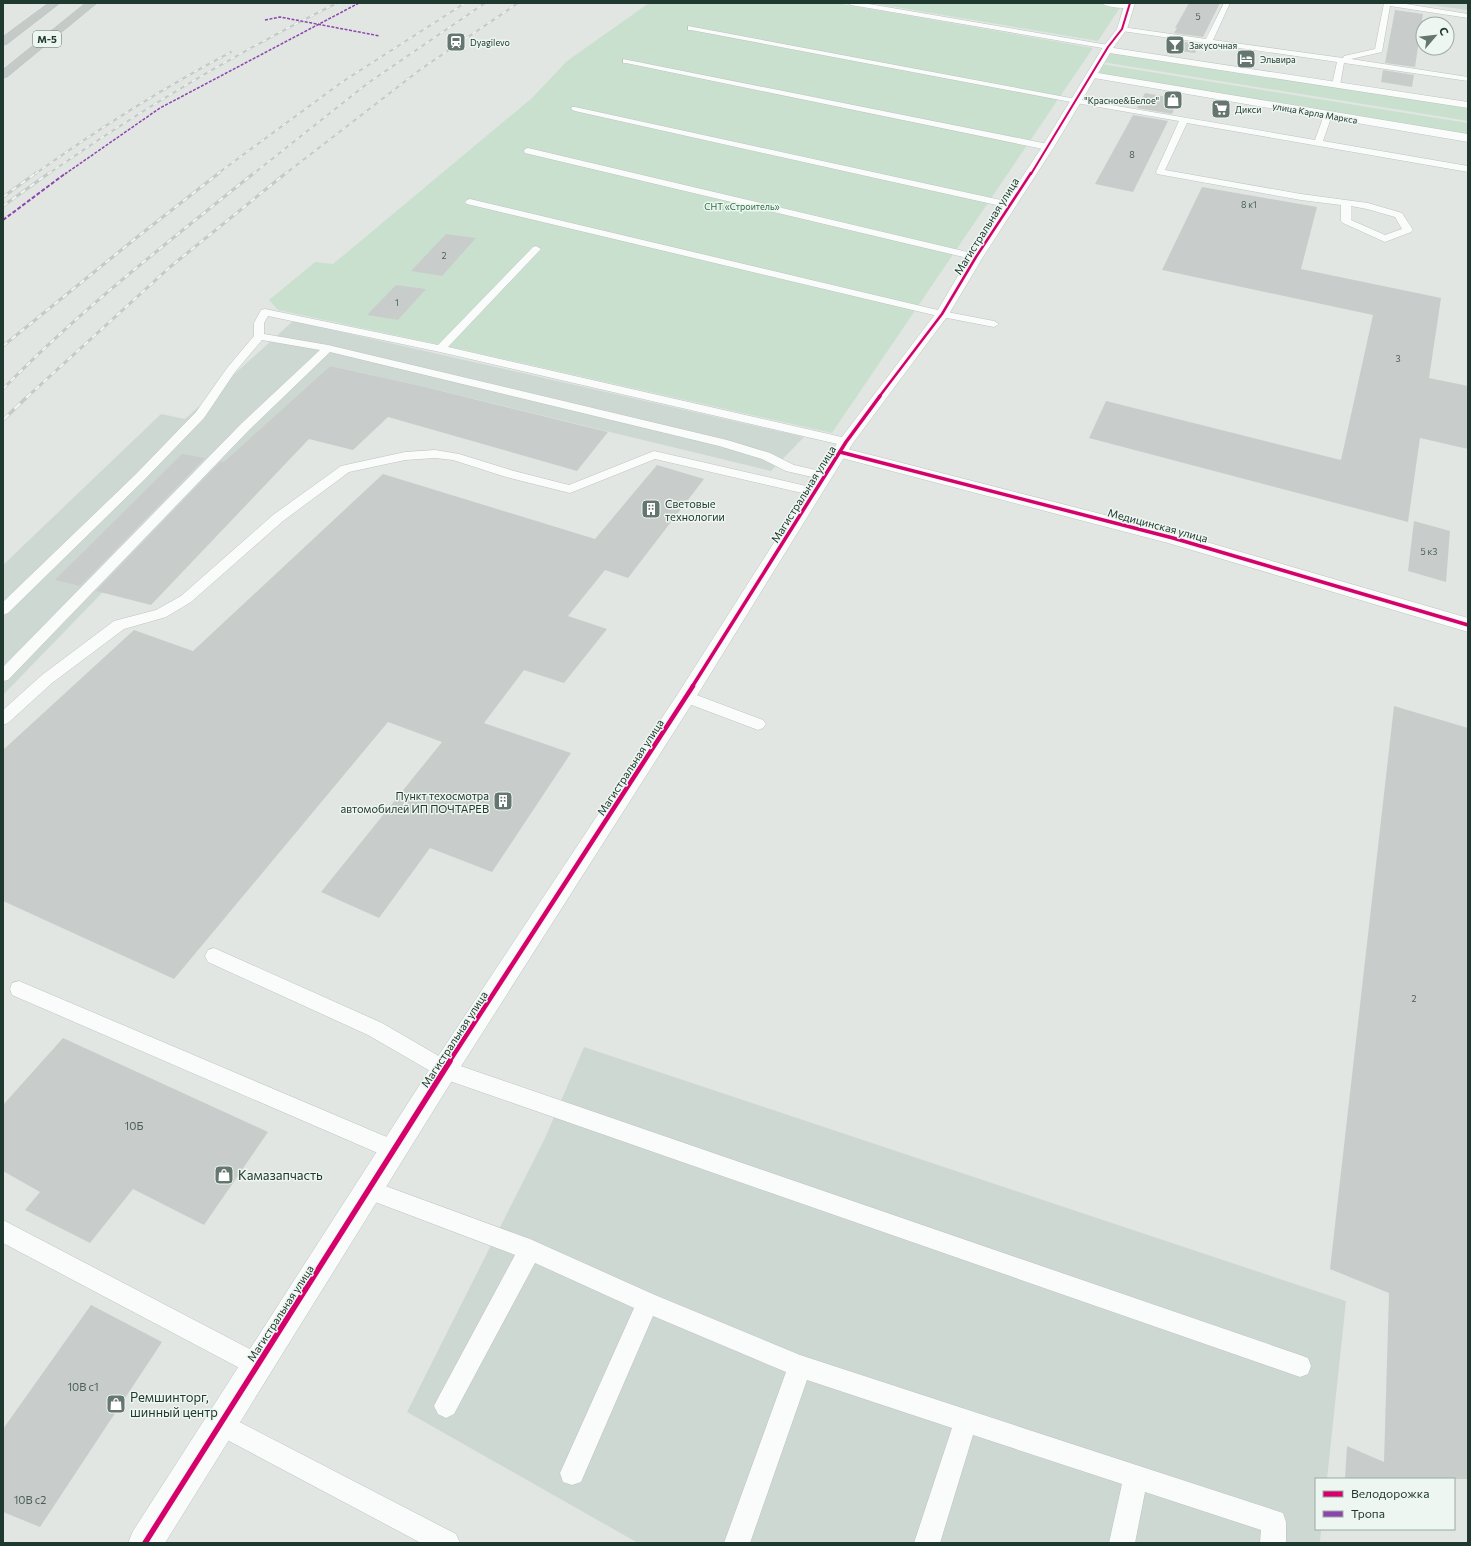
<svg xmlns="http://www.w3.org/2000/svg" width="1471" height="1546" viewBox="0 0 1471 1546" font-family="Commissioner,sans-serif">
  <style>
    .built { fill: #ced8d3 }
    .green { fill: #cae0ce }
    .building { fill: #c8cdcb }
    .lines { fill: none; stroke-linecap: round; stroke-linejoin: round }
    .service-casing { stroke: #bec3c0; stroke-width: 1 }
    .minor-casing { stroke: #bec3c0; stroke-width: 1 }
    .tertiary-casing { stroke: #bec3c0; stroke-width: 1 }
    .trunk-casing { stroke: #bbc3c0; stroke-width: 1 }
    .service { fill: #fafbfb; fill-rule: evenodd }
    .minor { fill: #fafbfb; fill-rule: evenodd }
    .tertiary { fill: #fafbfb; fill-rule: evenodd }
    .trunk { fill: #c3cac8; fill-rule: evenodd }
    .rail-far2-casing { stroke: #c6c9c8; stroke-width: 2 }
    .rail-far1-casing { stroke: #c6c9c8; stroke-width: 3 }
    .rail-casing { stroke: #c6c9c8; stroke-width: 3.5 }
    .rail-far2 { stroke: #eef6f1; stroke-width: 1.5; stroke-dasharray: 4.5; stroke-linecap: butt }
    .rail-far1 { stroke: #eef6f1; stroke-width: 2; stroke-dasharray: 5.5; stroke-linecap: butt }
    .rail { stroke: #eef6f1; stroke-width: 2.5; stroke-dasharray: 8; stroke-linecap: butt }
    .quiet-far1 { stroke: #8e44ad; stroke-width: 1.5; stroke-dasharray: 3 1.5; stroke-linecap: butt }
    .quiet { stroke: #8e44ad; stroke-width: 2; stroke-dasharray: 4 2; stroke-linecap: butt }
    .cycleway-far4-casing { stroke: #eef6f1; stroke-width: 3 }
    .cycleway-far3-casing { stroke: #eef6f1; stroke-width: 4 }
    .cycleway-far2-casing { stroke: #eef6f1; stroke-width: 5.5 }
    .cycleway-far1-casing { stroke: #eef6f1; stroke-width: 7 }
    .cycleway-casing { stroke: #eef6f1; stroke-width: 8 }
    .cycleway-far4 { stroke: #d6006c; stroke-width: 2 }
    .cycleway-far3 { stroke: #d6006c; stroke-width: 2.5 }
    .cycleway-far2 { stroke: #d6006c; stroke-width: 3.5 }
    .cycleway-far1 { stroke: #d6006c; stroke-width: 4.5 }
    .cycleway { stroke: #d6006c; stroke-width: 5.5 }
    .labels { text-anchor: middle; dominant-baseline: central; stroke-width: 3; stroke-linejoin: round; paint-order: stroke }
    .number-label { font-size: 9px; fill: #4b5f58 }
    .far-poi-label { font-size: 9px; fill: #203930; stroke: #eef6f1; text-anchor: start }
    .far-street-label { font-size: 9px; fill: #203930; stroke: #eef6f1 }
    .far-park-label { font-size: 9px; fill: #2b6e3f; stroke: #eef6f1 }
    .shield { fill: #eef6f1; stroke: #5e726a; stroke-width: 1 }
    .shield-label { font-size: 10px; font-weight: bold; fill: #203930 }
    .street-label { font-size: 11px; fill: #203930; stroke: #eef6f1 }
    .poi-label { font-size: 11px; fill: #203930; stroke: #eef6f1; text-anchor: start }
    .near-number-label { font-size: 11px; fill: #4b5f58 }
    .near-poi-label { font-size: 13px; fill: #203930; stroke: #eef6f1; text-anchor: start }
  </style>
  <rect width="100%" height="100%" fill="#e1e6e3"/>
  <!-- built -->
  <g class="built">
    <path d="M1415,3H1468V10Z"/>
    <path d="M293,321L804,437L771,471L421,386L330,366L262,428L3,695V565L161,414L185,419Z"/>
    <path d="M584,1047L1346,1301L1327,1479H1316V1529H1321L1320,1543H638L407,1412L545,1138Z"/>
  </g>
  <!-- green -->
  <g class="green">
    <path d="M649,3H836L1093,48L832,433L460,349L278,310L269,300L315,262L333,264L532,98L567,61Z"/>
    <path d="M871,3H1123L1098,41Z"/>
    <path d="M1110,51L1468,107V121L1102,62Z"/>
    <path d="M1101,64L1468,123V136L1094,75Z"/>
  </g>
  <!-- building -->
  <g class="building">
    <path d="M1189,3H1220L1203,37L1174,33L1177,28H1175Z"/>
    <path d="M1395,10L1423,14L1415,67L1385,63Z"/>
    <path d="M1171,40L1200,44L1195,53L1166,49Z"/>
    <path d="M1383,70L1414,75L1412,87L1381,82Z"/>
    <path d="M1145,93L1179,99L1172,114L1137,108Z"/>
    <path d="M1133,115L1168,121L1133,192L1095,184Z"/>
    <path d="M1202,187L1317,207L1301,269L1441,298L1429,378L1468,386V449L1420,438L1408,522L1089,438L1106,401L1341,460L1373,315L1162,270Z"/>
    <path d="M446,234L476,238L442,276L411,271Z"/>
    <path d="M396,285L426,289L398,320L367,315Z"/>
    <path d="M330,366L421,386L608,432L577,471L388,417L353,450L309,439L151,605L96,591L221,461L224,462Z"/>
    <path d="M182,454L205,458L80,586L55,580Z"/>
    <path d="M657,465L704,479L628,578L605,570L568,616L607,629L564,683L524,670L484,723L571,753L492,872L430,848L379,918L321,892L442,742L388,722L174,979L3,901V750L134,630L193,651L383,474L595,539Z"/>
    <path d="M1414,521L1450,531L1446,582L1408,571Z"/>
    <path d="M1394,706L1468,728V1479H1345L1347,1446L1384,1462L1389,1293L1330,1269Z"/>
    <path d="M63,1038L268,1132L204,1225L133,1189L90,1243L25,1210L40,1192L3,1171V1105Z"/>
    <path d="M91,1305L162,1342L40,1527L3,1512V1429Z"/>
  </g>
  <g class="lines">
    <defs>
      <g id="service">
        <path d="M848,3H863L1108,45L1112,47L1108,49L851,5Z"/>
        <path d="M1101,3H1121L1131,6C1126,10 1106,7 1101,3Z"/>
        <path d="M1224,3H1230L1213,40L1343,58L1344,56L1375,49L1384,3H1400L1468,14V18L1390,6L1382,52L1351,59L1468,77V81L1344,63L1340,85L1336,87L1332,85L1337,62L1122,31L1118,29L1122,27L1206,39Z"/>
        <path d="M688,26L1076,99L1315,140L1324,115L1328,113L1332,115L1323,141L1468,166V172L1187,123L1165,170L1301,194L1368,203L1402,213L1413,230L1411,232L1385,242L1343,223L1341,221V205L1301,200L1157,174L1156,172L1179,121L1076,103L691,30H688ZM1351,206L1367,209L1395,217L1402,229L1385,235L1351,220Z"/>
        <path d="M623,59L1048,144L1052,147L1048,150L626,63H623Z"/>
        <path d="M572,107H575L1010,202L1015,205L1010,208L575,111L571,109Z"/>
        <path d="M528,148L976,254L981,257L976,260L525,153L524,151L525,149Z"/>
        <path d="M470,199L942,311L994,321L999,324L994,327L942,317L467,204L465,202L467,200Z"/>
        <path d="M536,246L541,249L539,251L448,347L846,438L850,439L852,442L850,445L846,446L440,352L268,316L264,323V334L328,345L727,440L770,453L794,465L829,473L831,476L829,479L825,480L786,471L762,459L719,446L330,352L250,429L8,680L3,681V667L242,423L320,350L262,340L235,372L204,418L144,480L8,613L3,615V602L136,474L196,412L227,368L254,336V323L261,310L265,309L438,345L533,247Z"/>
        <path d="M435,450L459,454L514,471L569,485L654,451L815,488L819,489L821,492L819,495L815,496L655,459L570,493L506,477L453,460L435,458L405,460L349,472L283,521L191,602L166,617L124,629L52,683L8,723L3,725V710L42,675L114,621L156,610L181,596L273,515L341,466L405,452Z"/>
        <path d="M686,691L763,720L766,724L763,728L758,730L681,701L678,697L681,693Z"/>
        <path d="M214,948L382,1023L449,1062L1300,1355L1308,1358L1311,1366L1308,1374L1300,1377L444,1079L368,1035L208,962L205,956L208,950Z"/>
        <path d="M19,981L401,1143L404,1150L401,1157L394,1160L387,1157L12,995L10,989L12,983Z"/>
        <path d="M369,1180L530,1239L655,1295L800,1355L1274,1510L1283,1513L1286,1522V1543H1260L1261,1530L1145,1492L1135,1543H1109L1122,1484L973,1435L940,1543H914L952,1428L807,1380L750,1543H724L786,1372L653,1316L581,1482L572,1485L563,1482L560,1473L634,1308L535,1263L454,1414L446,1418L438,1414L434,1406L438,1398L515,1255L362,1197L359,1190L362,1183Z"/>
        <path d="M3,1220L265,1357L268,1365L265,1373L257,1376L249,1373L3,1243Z"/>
        <path d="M220,1412L456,1534L460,1543H421L212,1432L208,1424L212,1416Z"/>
      </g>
      <g id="minor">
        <path d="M1107,47L1468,102V108L1103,52L1102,50L1103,48Z"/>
        <path d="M1092,72L1468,134V142L1088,77L1087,75L1088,73Z"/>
        <path d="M840,447L1179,534L1468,618V632L1168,543L834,456L832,452L834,448Z"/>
      </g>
      <path id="tertiary" d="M1125,3H1135L1127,29L1113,48L1054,147L983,257L949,314L853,443L693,702L453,1079L165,1543H128L133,1531L435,1061L679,692L838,442L936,313L969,257L1042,147L1103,47L1117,29Z"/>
      <g id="trunk">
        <path d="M49,3H60L7,44L3,45V37Z"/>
        <path d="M86,3H97L7,77L3,78V70Z"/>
      </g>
    </defs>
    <!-- service casing -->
    <use href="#service" class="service-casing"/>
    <!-- minor casing -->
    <use href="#minor" class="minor-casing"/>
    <!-- tertiary casing -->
    <use href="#tertiary" class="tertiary-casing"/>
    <!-- trunk casing -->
    <use href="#trunk" class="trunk-casing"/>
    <!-- service -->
    <use href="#service" class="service"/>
    <!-- minor -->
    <use href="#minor" class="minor"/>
    <!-- tertiary -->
    <use href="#tertiary" class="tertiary"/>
    <!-- trunk -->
    <use href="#trunk" class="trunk"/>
    <defs>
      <g id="rail-far2">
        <path d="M35,174C98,129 163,88 231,52"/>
        <path d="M48,174C140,110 236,53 337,3"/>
        <path d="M217,174L342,82L465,3"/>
        <path d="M253,174L368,83L485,3"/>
        <path d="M285,174L421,69L518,3"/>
      </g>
      <g id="rail-far1">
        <path d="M3,197L36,173"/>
        <path d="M3,206L49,173"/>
        <path d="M3,346L136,238L219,173"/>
        <path d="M3,389C80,310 168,242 254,173"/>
        <path d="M27,397L170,267L286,173"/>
      </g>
      <path id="rail" d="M3,420L28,396"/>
    </defs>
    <!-- rail-far2 casing -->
    <use href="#rail-far2" class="rail-far2-casing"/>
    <!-- rail-far1 casing -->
    <use href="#rail-far1" class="rail-far1-casing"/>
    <!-- rail casing -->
    <use href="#rail" class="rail-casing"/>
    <!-- rail-far2 -->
    <use href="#rail-far2" class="rail-far2"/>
    <!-- rail-far1 -->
    <use href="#rail-far1" class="rail-far1"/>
    <!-- rail -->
    <use href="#rail" class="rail"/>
    <!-- quiet-far1 -->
    <g class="quiet-far1">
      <path d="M265,20L280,17L380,36"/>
      <path d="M65,174L160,108L359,3"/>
    </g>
    <!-- quiet -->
    <path class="quiet" d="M3,220L66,173"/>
    <defs>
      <path id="cycleway-far4" d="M1031,174L1108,47L1122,29L1130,3"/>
      <path id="cycleway-far3" d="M879,397L942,314L976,257L1031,173"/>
      <g id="cycleway-far2">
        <path d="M840,452L1173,538L1468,625"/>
        <path d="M692,687L846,442L880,396"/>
      </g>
      <path id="cycleway-far1" d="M449,1062L693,686"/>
      <path id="cycleway" d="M145,1543L450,1061"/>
    </defs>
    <!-- cycleway-far4 casing -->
    <use href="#cycleway-far4" class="cycleway-far4-casing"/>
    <!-- cycleway-far3 casing -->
    <use href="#cycleway-far3" class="cycleway-far3-casing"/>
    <!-- cycleway-far2 casing -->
    <use href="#cycleway-far2" class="cycleway-far2-casing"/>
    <!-- cycleway-far1 casing -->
    <use href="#cycleway-far1" class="cycleway-far1-casing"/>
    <!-- cycleway casing -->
    <use href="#cycleway" class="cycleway-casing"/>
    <!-- cycleway-far4 -->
    <use href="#cycleway-far4" class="cycleway-far4"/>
    <!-- cycleway-far3 -->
    <use href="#cycleway-far3" class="cycleway-far3"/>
    <!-- cycleway-far2 -->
    <use href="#cycleway-far2" class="cycleway-far2"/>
    <!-- cycleway-far1 -->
    <use href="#cycleway-far1" class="cycleway-far1"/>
    <!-- cycleway -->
    <use href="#cycleway" class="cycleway"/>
  </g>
  <!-- icons -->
  <defs>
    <symbol id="station-square" viewBox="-11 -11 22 22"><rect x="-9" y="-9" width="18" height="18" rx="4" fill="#64766f" stroke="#eef6f1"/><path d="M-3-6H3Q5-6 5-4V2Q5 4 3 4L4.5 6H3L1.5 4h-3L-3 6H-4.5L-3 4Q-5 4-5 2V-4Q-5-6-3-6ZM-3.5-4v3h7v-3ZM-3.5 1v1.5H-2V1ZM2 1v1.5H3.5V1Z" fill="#fff"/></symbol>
    <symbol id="bar-square" viewBox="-11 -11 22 22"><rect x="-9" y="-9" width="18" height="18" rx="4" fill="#64766f" stroke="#eef6f1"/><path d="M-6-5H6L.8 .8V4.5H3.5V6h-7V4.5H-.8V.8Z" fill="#fff"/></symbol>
    <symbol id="hotel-square" viewBox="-11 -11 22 22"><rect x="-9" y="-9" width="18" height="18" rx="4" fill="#64766f" stroke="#eef6f1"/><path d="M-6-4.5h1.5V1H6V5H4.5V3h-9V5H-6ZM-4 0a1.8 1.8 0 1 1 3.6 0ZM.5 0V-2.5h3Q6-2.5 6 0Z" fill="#fff"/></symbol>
    <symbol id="shop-square" viewBox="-11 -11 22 22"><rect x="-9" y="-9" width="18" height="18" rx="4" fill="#64766f" stroke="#eef6f1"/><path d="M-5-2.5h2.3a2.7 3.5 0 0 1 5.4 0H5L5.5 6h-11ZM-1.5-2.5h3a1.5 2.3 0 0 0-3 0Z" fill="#fff"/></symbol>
    <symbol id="supermarket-square" viewBox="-11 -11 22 22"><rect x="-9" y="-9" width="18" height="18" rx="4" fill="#64766f" stroke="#eef6f1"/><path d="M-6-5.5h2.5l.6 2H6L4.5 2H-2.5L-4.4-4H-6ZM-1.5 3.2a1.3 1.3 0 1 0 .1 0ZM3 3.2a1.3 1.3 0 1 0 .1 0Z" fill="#fff"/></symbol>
    <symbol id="building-square" viewBox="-11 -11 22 22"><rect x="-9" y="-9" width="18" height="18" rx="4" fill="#64766f" stroke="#eef6f1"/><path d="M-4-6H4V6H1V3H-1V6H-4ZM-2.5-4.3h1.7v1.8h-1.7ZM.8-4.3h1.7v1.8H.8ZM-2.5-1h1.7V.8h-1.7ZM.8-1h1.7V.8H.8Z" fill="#fff"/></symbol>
  </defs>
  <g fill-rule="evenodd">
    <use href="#station-square" x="445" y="31" width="22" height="22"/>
    <use href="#bar-square" x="1164" y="34" width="22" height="22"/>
    <use href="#hotel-square" x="1235" y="48" width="22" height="22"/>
    <use href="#shop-square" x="1162" y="89" width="22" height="22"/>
    <use href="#supermarket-square" x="1210" y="98" width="22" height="22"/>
    <use href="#building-square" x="640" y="498" width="22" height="22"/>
    <use href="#building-square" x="492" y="790" width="22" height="22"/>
    <use href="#shop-square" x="213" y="1164" width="22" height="22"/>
    <use href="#shop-square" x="105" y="1393" width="22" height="22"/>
  </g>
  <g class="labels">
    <!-- number labels -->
    <g class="number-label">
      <text x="1198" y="16">5</text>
      <text x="1132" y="154">8</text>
      <text x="1249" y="204">8 к1</text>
      <text x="444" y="255">2</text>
      <text x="397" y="302">1</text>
      <text x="1398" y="358">3</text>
      <text x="1429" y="551">5 к3</text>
      <text x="1414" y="998">2</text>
    </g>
    <!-- far-poi labels -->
    <g class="far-poi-label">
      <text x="470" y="42">Dyagilevo</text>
      <text x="1189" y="45">Закусочная</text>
      <text x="1260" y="59">Эльвира</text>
      <text x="1159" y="100" text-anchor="end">"Красное&amp;Белое"</text>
      <text x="1235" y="109">Дикси</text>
    </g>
    <!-- far-street labels -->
    <g class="far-street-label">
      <text transform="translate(1315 113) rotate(10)">улица Карла Маркса</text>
    </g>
    <!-- far-park labels -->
    <g class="far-park-label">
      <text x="742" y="206">СНТ «Строитель»</text>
    </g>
    <!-- shield labels -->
    <rect class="shield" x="33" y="31" width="28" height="16" rx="3"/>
    <g class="shield-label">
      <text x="47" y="39">М-5</text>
    </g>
    <!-- street labels -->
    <g class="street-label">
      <text transform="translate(986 226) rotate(-58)">Магистральная улица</text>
      <text transform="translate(803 494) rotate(-58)">Магистральная улица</text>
      <text transform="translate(1158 525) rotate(15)">Медицинская улица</text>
      <text transform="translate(630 767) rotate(-57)">Магистральная улица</text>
      <text transform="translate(454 1039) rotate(-57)">Магистральная улица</text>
      <text transform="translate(280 1313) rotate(-57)">Магистральная улица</text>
    </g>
    <!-- poi labels -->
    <g class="poi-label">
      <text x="665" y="503">Световые<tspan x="665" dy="13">технологии</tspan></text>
      <text x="489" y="795" text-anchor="end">Пункт техосмотра<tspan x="489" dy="13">автомобилей ИП ПОЧТАРЕВ</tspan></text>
    </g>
    <!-- near-number labels -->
    <g class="near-number-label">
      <text x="134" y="1125">10Б</text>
      <text x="83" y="1386">10В с1</text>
      <text x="30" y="1499">10В с2</text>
    </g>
    <!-- near-poi labels -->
    <g class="near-poi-label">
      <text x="238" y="1175">Камазапчасть</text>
      <text x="130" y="1397">Ремшинторг,<tspan x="130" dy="15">шинный центр</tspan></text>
    </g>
  </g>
  <!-- border -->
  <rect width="1471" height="1546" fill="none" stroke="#203930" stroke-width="8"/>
  <!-- legend -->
  <rect x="1315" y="1478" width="140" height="52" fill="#eef6f1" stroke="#9caaa4"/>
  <rect x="1323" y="1491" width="20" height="6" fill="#d6006c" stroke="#9caaa4"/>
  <text x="1351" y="1498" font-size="12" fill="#203930">Велодорожка</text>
  <rect x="1323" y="1511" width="20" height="6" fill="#8e44ad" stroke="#9caaa4"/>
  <text x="1351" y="1518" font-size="12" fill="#203930">Тропа</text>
  <!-- north arrow -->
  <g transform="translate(1435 36) rotate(62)"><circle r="19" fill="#eef6f1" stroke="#9caaa4"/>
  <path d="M0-3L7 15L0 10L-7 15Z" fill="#64766f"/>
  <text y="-6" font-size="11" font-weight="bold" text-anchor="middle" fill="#203930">С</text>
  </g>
</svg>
